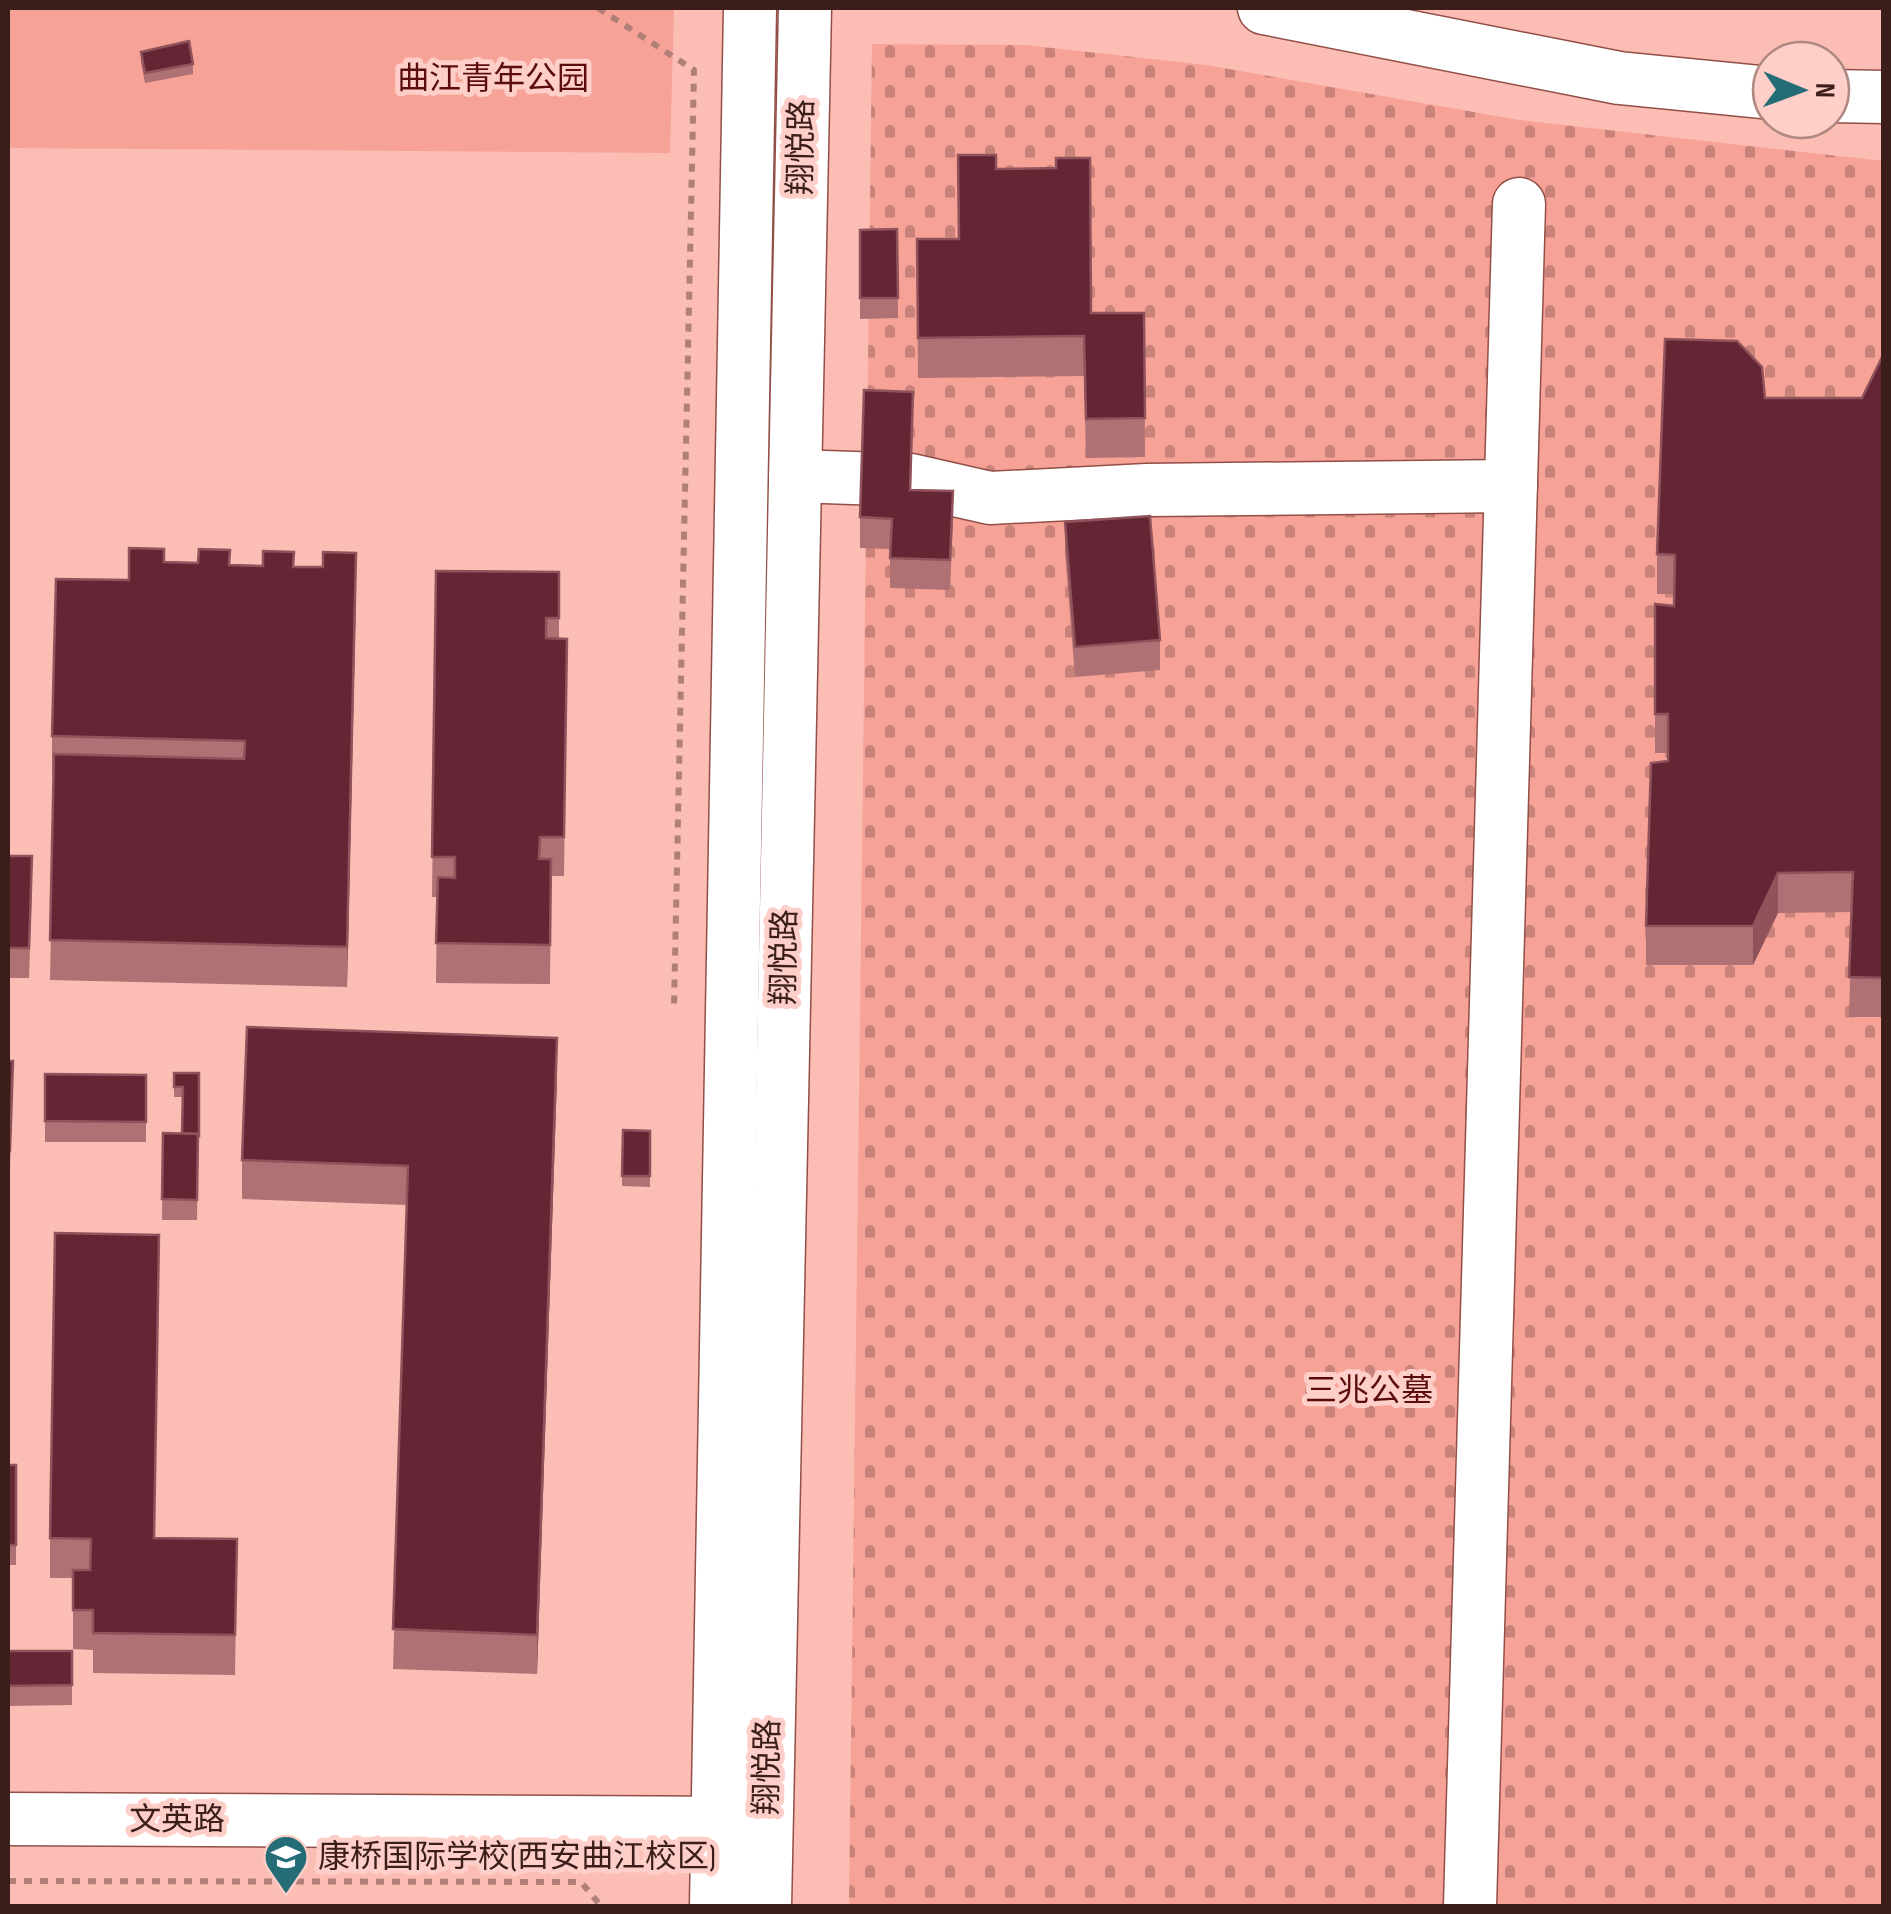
<svg xmlns="http://www.w3.org/2000/svg" width="1891" height="1914" viewBox="0 0 1891 1914" font-family="'Sofia Sans Condensed','Noto Sans SC',sans-serif">
  <style>
    .green { fill: #f7a296 }
    .cemetery { fill: url(#cemetery-stones) }
    .lines { fill: none; stroke-linecap: round; stroke-linejoin: round }
    .minor-casing { stroke: #924f47; stroke-width: 55 }
    .path { stroke: #b07f78; stroke-width: 6; stroke-dasharray: 8 8; stroke-linecap: butt }
    .minor { stroke: #fff; stroke-width: 52 }
    .wall { fill: #b07174 }
    .shaded-wall { fill: #91535b }
    .building { fill: #642535; stroke: #91535b; stroke-width: 2.5 }
    .labels { text-anchor: middle; dominant-baseline: central; stroke-width: 10; stroke-linejoin: round; paint-order: stroke }
    .park-label { font-size: 32px; fill: #5a0d0b; stroke: #fecec8 }
    .street-label { font-size: 32px; fill: #3b1e1a; stroke: #fecec8 }
    .poi-label { font-size: 32px; fill: #3b1e1a; stroke: #fecec8; text-anchor: start }
  </style>
  <defs>
    <pattern id="cemetery-stones" width="16" height="16" patternUnits="userSpaceOnUse" patternTransform="scale(2.5)"><rect width="16" height="16" fill="#f7a296"/><path d="M2 7V4a2 2 0 0 1 4 0v3zM10 15v-3a2 2 0 0 1 4 0v3z" fill="#c9837a"/></pattern>
  </defs>
  <rect width="100%" height="100%" fill="#fbbdb4"/>
  <!-- green -->
  <path class="green" d="M8,8H674L670,153L8,148Z"/>
  <!-- cemetery -->
  <path class="cemetery" d="M872,44L1025,45L1206,65L1519,120L1883,161V1906H849Z"/>
  <g class="lines">
    <defs>
      <g id="minor">
        <path d="M1264,8L1619,78L1771,93"/>
        <path d="M1831,96L1884,97"/>
        <path d="M795,476L911,480L990,498L1147,490L1511,486"/>
        <path d="M8,1819L751,1823"/>
        <path d="M716,1906L750,8"/>
        <path d="M765,1906L805,8"/>
        <path d="M1470,1906L1519,204"/>
      </g>
    </defs>
    <!-- minor casing -->
    <use href="#minor" class="minor-casing"/>
    <!-- path -->
    <g class="path">
      <path d="M598,8L694,70L674,1006"/>
      <path d="M8,1881L581,1882L601,1906"/>
    </g>
    <!-- minor -->
    <use href="#minor" class="minor"/>
  </g>
  <!-- wall -->
  <g class="wall">
    <path d="M141,52L193,64V74L145,83L141,62Z"/>
    <path d="M996,169L1091,313H1144L1145,457L1086,458L1084,376L918,378L917,239H958Z"/>
    <path d="M897,229L898,318L860,319V230Z"/>
    <path d="M1884,353V1017H1849L1852,912L1778,913L1753,965H1646V926L1668,761V753H1655V604L1674,606V594H1657V554L1862,398Z"/>
    <path d="M913,422L911,490L953,521L950,590L890,588V549L860,548V517Z"/>
    <path d="M1065,522L1160,640V670L1075,677L1065,552Z"/>
    <path d="M164,562L294,567L356,592L347,987L50,980L54,776H52V736L129,580Z"/>
    <path d="M436,571L559,572V638L567,639L564,876H551L550,984L436,983L437,897H432Z"/>
    <path d="M8,856L32,886L29,978H8Z"/>
    <path d="M8,1061H13L10,1171H8Z"/>
    <path d="M174,1073H199V1145H198L197,1220H162L163,1133H182V1097H174Z"/>
    <path d="M45,1074L146,1075V1142H45Z"/>
    <path d="M557,1077L537,1674L393,1669L407,1205L242,1199V1160Z"/>
    <path d="M623,1130L650,1131V1187L622,1186Z"/>
    <rect x="8" y="1465" width="8" height="100"/>
    <path d="M50,1538L237,1539L235,1675L93,1673V1650L73,1649V1578H50Z"/>
    <path d="M72,1651V1705L8,1706V1671Z"/>
  </g>
  <!-- shaded-wall -->
  <g class="shaded-wall">
    <path d="M356,553V592L347,987V947Z"/>
    <path d="M1778,873V913L1753,965V926Z"/>
    <path d="M557,1038V1077L537,1674V1635Z"/>
  </g>
  <!-- building -->
  <g class="building">
    <path d="M189,41L193,64L145,73L141,52Z"/>
    <path d="M958,155H996V169L1056,168V158H1090L1091,313H1144L1145,418L1086,419L1084,336L918,338L917,239H959Z"/>
    <path d="M897,229L898,298H860V230Z"/>
    <path d="M1665,339L1737,341L1762,367L1765,398H1862L1884,353V978L1849,977L1853,872L1778,873L1753,926H1646L1651,763L1668,761V714H1655V604L1674,606L1675,555L1657,554Z"/>
    <path d="M864,390L913,392L910,490L953,491L950,560L890,558L892,519L860,517Z"/>
    <path d="M1150,516L1160,640L1075,647L1065,522Z"/>
    <path d="M129,548L164,549V562L198,563L199,549L230,550L229,565L263,566V551L294,552L293,567H323V552L356,553L347,947L50,940L54,754L244,759L245,741L52,736L56,579L129,580Z"/>
    <path d="M436,571L559,572V618H546V638L567,639L564,837H540L539,859H551L550,945L436,943L438,877L455,878V857H432Z"/>
    <path d="M8,856H32L29,948H8Z"/>
    <path d="M247,1027L557,1038L537,1635L393,1629L408,1166L242,1160Z"/>
    <path d="M8,1061H13L10,1151H8Z"/>
    <path d="M174,1073H199V1135L198,1134L182,1133L183,1087H174Z"/>
    <path d="M45,1074L146,1075V1122L45,1121Z"/>
    <path d="M623,1130L650,1131V1176H622Z"/>
    <path d="M163,1133L198,1134L197,1200L162,1199Z"/>
    <path d="M55,1233L159,1235L154,1538L237,1539L235,1635L93,1633V1610H73V1570H90L91,1539L50,1538Z"/>
    <rect x="8" y="1465" width="8" height="80"/>
    <path d="M9,1651H72V1685L8,1686Z"/>
  </g>
  <!-- icons -->
  <defs>
    <symbol id="school-pin" viewBox="-11 -11 22 30"><path d="M0 17L-7.5 6A9.5 9.5 0 1 1 7.5 6Z" fill="#246d77" stroke="#fecec8"/><path d="M0-5L7-2L0 1L-7-2ZM-4 1L0 2.5L4 1V4Q0 6-4 4Z" fill="#fff"/></symbol>
  </defs>
  <g fill-rule="evenodd">
    <use href="#school-pin" x="261" y="1832" width="50" height="68"/>
  </g>
  <g class="labels">
    <!-- park labels -->
    <g class="park-label">
      <text x="493" y="79">曲江青年公园</text>
      <text x="1369" y="1391">三兆公墓</text>
    </g>
    <!-- street labels -->
    <g class="street-label">
      <text transform="translate(802 147) rotate(-89)">翔悦路</text>
      <text transform="translate(785 957) rotate(-89)">翔悦路</text>
      <text transform="translate(768 1767) rotate(-89)">翔悦路</text>
      <text x="177" y="1820">文英路</text>
    </g>
    <!-- poi labels -->
    <g class="poi-label">
      <text x="318" y="1857">康桥国际学校(西安曲江校区)</text>
    </g>
  </g>
  <!-- border -->
  <rect width="1891" height="1914" fill="none" stroke="#3b1e1a" stroke-width="20"/>
  <!-- north arrow -->
  <g transform="translate(1801 90) rotate(91)"><circle r="48" fill="#fecec8" stroke="#b08882" stroke-width="2.5"/>
  <path d="M0-8L18 38L0 25L-18 38Z" fill="#246d77"/>
  <text y="-15" font-size="28" font-weight="bold" text-anchor="middle" fill="#3b1e1a">N</text>
  </g>
</svg>
